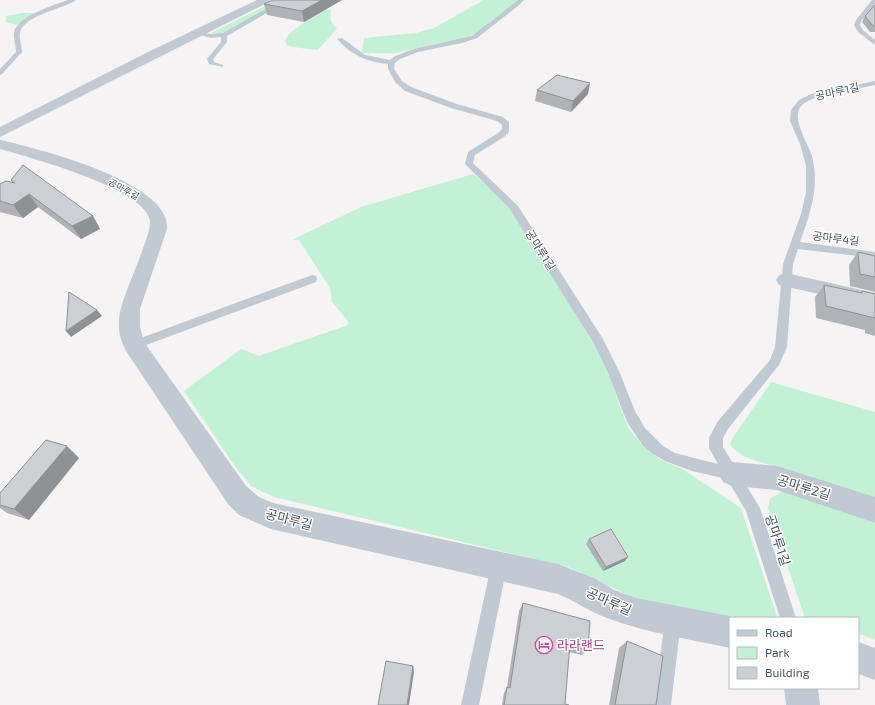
<svg xmlns="http://www.w3.org/2000/svg" width="875" height="705" viewBox="0 0 875 705" font-family="'Exo 2','Noto Sans KR',sans-serif">
  <style>
    .green { fill: #c3f1d5 }
    .lines { fill: none; stroke-linecap: round; stroke-linejoin: round }
    .service { fill: #c1cad2; fill-rule: evenodd }
    .minor { fill: #c1cad2; fill-rule: evenodd }
    .tertiary { fill: #c1cad2; fill-rule: evenodd }
    .wall { fill: #b0b2b7 }
    .shaded-wall { fill: #909195 }
    .building { fill: #cdcfd5; stroke: #909195 }
    .labels { text-anchor: middle; dominant-baseline: central; stroke-width: 3; stroke-linejoin: round; paint-order: stroke }
    .far-street-label { font-size: 9px; fill: #4a5661; stroke: #fff }
    .street-label { font-size: 11px; fill: #4a5661; stroke: #fff }
    .near-street-label { font-size: 13px; fill: #4a5661; stroke: #fff }
    .near-hotel-label { font-size: 13px; fill: #b23c85; stroke: #fff; text-anchor: start }
  </style>
  <rect width="100%" height="100%" fill="#f5f3f3"/>
  <!-- green -->
  <g class="green">
    <path d="M277,0H283L228,31L218,34L211,33Z"/>
    <path d="M484,0H518L511,6L490,21L484,29L464,39L395,53H362L364,38L416,33L434,28Z"/>
    <path d="M326,9L331,10C329,19 331,23 337,28L318,50L292,47L287,45L285,41C288,30 316,16 326,9Z"/>
    <path d="M22,13H39L17,25L6,22V16Z"/>
    <path d="M473,174L495,192L510,209L529,237L597,350L608,374L628,428L643,446L661,460L682,469L741,508L777,617L739,618L636,599L568,567L274,497L251,486L234,465L184,391L241,349L259,356L348,325V321L332,302L330,288L299,240H292L361,207Z"/>
    <path d="M771,382L875,412V498L757,461C745,457 737,454 730,444L732,439Z"/>
    <path d="M783,491L875,523V640L858,633V618H805L768,508L770,499Z"/>
  </g>
  <g class="lines">
    <!-- service -->
    <g class="service">
      <path d="M68,0H76C64,9 23,15 20,33C19,39 22,46 22,52L2,74L0,75V69L16,52C16,45 13,39 14,32C18,16 54,5 68,0Z"/>
      <path d="M282,0H289L227,36V42L213,59L214,62L223,65V67L209,64L207,59L221,42V37L211,38L196,34V32L211,34L223,33Z"/>
      <path d="M518,0H524L518,6L477,38L462,43L418,52L400,59L395,63L394,69L402,81L411,87L457,104L503,117L509,122V132L504,137L475,155L473,163L518,206L603,339L619,371L635,411L645,428L663,446L675,453L718,464L709,448V438L711,434L718,421L770,360L775,347L783,264L801,214L806,192V166L800,144L790,121L791,110L799,100L811,94L875,81V85C858,89 813,94 802,105C790,117 808,143 812,156C820,187 810,214 800,242L875,252V258L798,249L793,264L787,347L779,365L728,429L723,438V447L760,508L796,618H780L746,511L727,479L692,471L665,461L653,454L643,446L627,422L607,371L594,344L509,208L465,164L468,152L498,133L502,129V125L497,121L451,108L405,91L395,82L388,69V64C367,62 351,55 337,39L342,38L365,55L390,60L395,56L414,49L472,36Z"/>
      <path d="M872,0H875V5L861,21L860,25L863,30L875,40V45L858,32L854,25L856,20Z"/>
      <path d="M312,275L316,276L317,279L316,282L138,348L134,349L130,348L128,345L130,342Z"/>
      <path d="M499,558L505,560L507,566L479,705H461L491,566L493,560Z"/>
      <path d="M673,613L679,615L681,621L671,705H653L665,621L667,615Z"/>
    </g>
    <!-- minor -->
    <g class="minor">
      <path d="M0,140C36,148 172,182 167,229L140,309V327L144,342L246,486L259,497L273,503L558,564L596,579L614,590L636,598L730,616L734,618H730V648C689,639 647,633 607,618C590,612 575,601 558,594L271,529L239,515L228,504L126,351C115,331 118,313 126,293C131,278 151,234 150,221C147,189 28,157 0,149Z"/>
      <path d="M786,273L875,293V307L779,285L776,280L779,275Z"/>
      <path d="M732,462L777,466L875,497V523L777,490L732,486L723,482L719,474L723,466Z"/>
      <path d="M858,642L875,648V680L858,674Z"/>
      <path d="M784,688H818L820,705H786Z"/>
    </g>
    <!-- tertiary -->
    <path class="tertiary" d="M257,0H270L269,2L0,137V127L150,51Z"/>
  </g>
  <!-- wall -->
  <g class="wall">
    <path d="M273,0H342L304,22L267,15L264,4Z"/>
    <path d="M875,5V32H870L862,22L865,16Z"/>
    <path d="M537,90L588,94L571,112L535,101Z"/>
    <path d="M11,180L93,216L100,229L81,239L38,207L23,218L0,212V184L13,182Z"/>
    <path d="M858,252L875,256V292L850,286L849,265Z"/>
    <path d="M824,285L860,293L862,291L875,294V336L865,333V330L816,318L815,297Z"/>
    <path d="M79,458L29,520L7,513L0,508V493Z"/>
    <path d="M589,539L625,561L603,571L586,544Z"/>
    <path d="M523,603L588,649L582,655L569,652L565,704L569,705H502L504,693L507,687L519,611Z"/>
    <path d="M627,641L656,705H609L619,648Z"/>
  </g>
  <!-- shaded-wall -->
  <g class="shaded-wall">
    <path d="M322,0H342L304,22L302,11Z"/>
    <path d="M590,83L588,94L571,112L573,101Z"/>
    <path d="M29,194L38,207L23,218L13,205Z"/>
    <path d="M93,216L100,229L81,239L72,226Z"/>
    <path d="M97,310L102,316L71,337L66,331Z"/>
    <path d="M67,446L79,458L29,520L14,509Z"/>
    <path d="M628,557L625,561L603,571L606,567Z"/>
    <path d="M413,666L414,672L409,705H407Z"/>
  </g>
  <!-- building -->
  <g class="building">
    <path d="M273,0H322L302,11L264,4Z"/>
    <path d="M875,5V26H873L865,16Z"/>
    <path d="M557,75L590,83L573,101L537,90Z"/>
    <path d="M23,165L93,216L72,226L29,194L13,205L0,201V184L6,181L15,183L11,180Z"/>
    <path d="M858,252L875,256V277L860,274Z"/>
    <path d="M824,285L862,293V291L875,294V318L826,306Z"/>
    <path d="M69,292L97,310L66,331Z"/>
    <path d="M46,440L67,446L14,509L0,505V493Z"/>
    <path d="M611,529L628,557L606,567L589,539Z"/>
    <path d="M523,603L590,621L588,649L570,643L565,704L569,705H504L507,687L510,688Z"/>
    <path d="M627,641L663,656L656,705H615Z"/>
    <path d="M386,661L413,666L407,705H378Z"/>
  </g>
  <!-- icons -->
  <defs>
    <symbol id="hotel-ring" viewBox="-11 -11 22 22"><circle r="9.5" fill="#fff" stroke="#d1479c" stroke-width="1.5"/><path d="M-6-4.5h1.5V1H6V5H4.5V3h-9V5H-6ZM-4 0a1.8 1.8 0 1 1 3.6 0ZM.5 0V-2.5h3Q6-2.5 6 0Z" fill="#d1479c"/></symbol>
  </defs>
  <g fill-rule="evenodd">
    <use href="#hotel-ring" x="534" y="635" width="20" height="20"/>
  </g>
  <g class="labels">
    <!-- far-street labels -->
    <g class="far-street-label">
      <text transform="translate(124 189) rotate(29)">공마루길</text>
    </g>
    <!-- street labels -->
    <g class="street-label">
      <text transform="translate(837 91) rotate(-12)">공마루1길</text>
      <text transform="translate(836 238) rotate(7)">공마루4길</text>
      <text transform="translate(541 250) rotate(58)">공마루1길</text>
    </g>
    <!-- near-street labels -->
    <g class="near-street-label">
      <text transform="translate(804 487) rotate(17)">공마루2길</text>
      <text transform="translate(289 519) rotate(15)">공마루길</text>
      <text transform="translate(778 540) rotate(72)">공마루1길</text>
      <text transform="translate(609 601) rotate(24)">공마루길</text>
    </g>
    <!-- near-hotel labels -->
    <g class="near-hotel-label">
      <text x="557" y="645">라라랜드</text>
    </g>
  </g>
  <!-- legend -->
  <rect x="729" y="617" width="130" height="72" fill="#ffffff" stroke="#b7bbc0"/>
  <rect x="737" y="630" width="20" height="6" fill="#c1cad2" stroke="#b7bbc0"/>
  <text x="765" y="637" font-size="12" fill="#4a5661">Road</text>
  <rect x="737" y="647" width="20" height="12" fill="#c3f1d5" stroke="#b7bbc0"/>
  <text x="765" y="657" font-size="12" fill="#4a5661">Park</text>
  <rect x="737" y="667" width="20" height="12" fill="#cdcfd5" stroke="#b7bbc0"/>
  <text x="765" y="677" font-size="12" fill="#4a5661">Building</text>
</svg>
